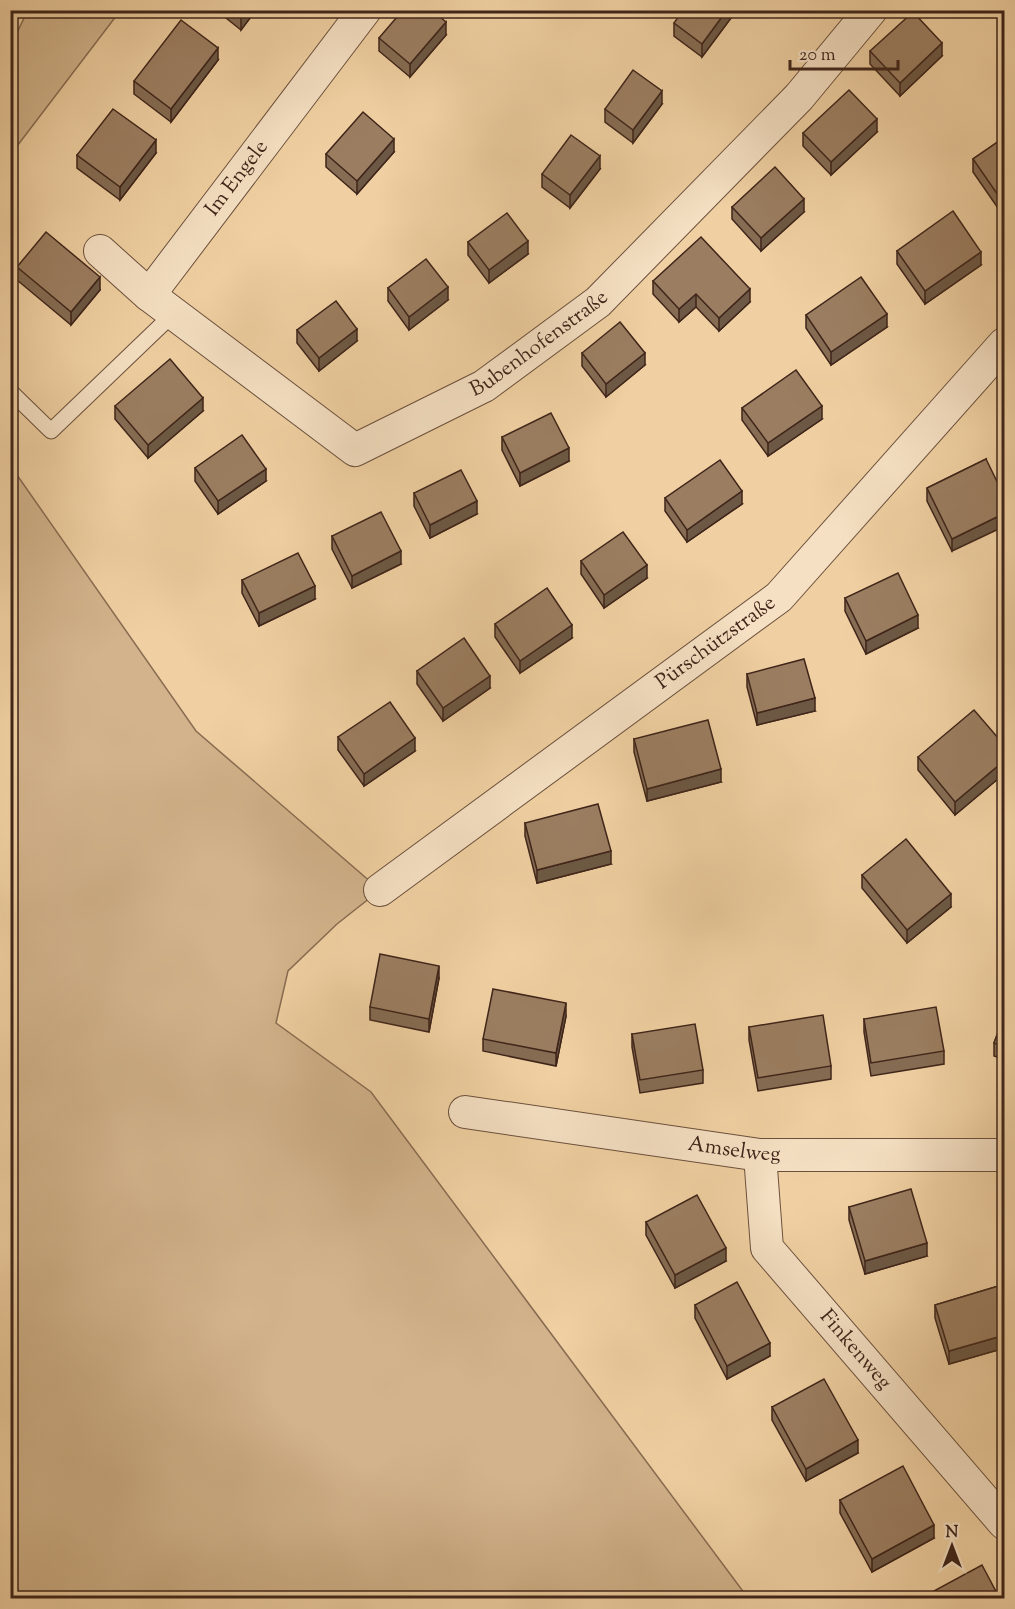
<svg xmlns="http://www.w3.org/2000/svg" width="1015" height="1609" viewBox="0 0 1015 1609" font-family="'Sorts Mill Goudy',serif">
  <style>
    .green { fill: #d2b38b; stroke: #886c52; stroke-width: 1.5 }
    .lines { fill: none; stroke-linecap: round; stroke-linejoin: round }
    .lane-casing { stroke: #6b503c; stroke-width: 17 }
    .street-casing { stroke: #6b503c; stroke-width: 34 }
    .lane { stroke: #f5e0c3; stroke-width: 15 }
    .street { stroke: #f5e0c3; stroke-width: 32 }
    .wall { fill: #856c53; stroke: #3f251a; stroke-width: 1.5 }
    .shaded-wall { fill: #6c5844; stroke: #3f251a; stroke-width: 1.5 }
    .building { fill: #9b7e61; stroke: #3f251a; stroke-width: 1.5 }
    .labels { text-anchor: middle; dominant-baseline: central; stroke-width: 6; stroke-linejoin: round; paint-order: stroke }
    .street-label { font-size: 21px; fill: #3f251a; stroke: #f5e0c3 }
  </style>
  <rect width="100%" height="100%" fill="#f0d0a2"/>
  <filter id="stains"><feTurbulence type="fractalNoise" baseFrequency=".00333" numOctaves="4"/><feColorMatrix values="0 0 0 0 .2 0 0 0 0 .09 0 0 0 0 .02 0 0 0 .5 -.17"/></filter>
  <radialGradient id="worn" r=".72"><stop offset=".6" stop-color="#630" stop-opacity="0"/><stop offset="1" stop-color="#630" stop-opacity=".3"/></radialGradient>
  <!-- green -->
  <g class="green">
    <path d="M28,10L120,11L11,154V45Z"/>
    <path d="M10,465L196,731L380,890L337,924L288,971L276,1023L371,1092L748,1598H11Z"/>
  </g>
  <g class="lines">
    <defs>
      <path id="lane" d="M10,391L51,431L174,313"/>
      <g id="street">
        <path id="s1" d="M100,251L149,295L365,10"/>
        <path id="s2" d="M149,295L355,450L484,386L598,302L799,97L871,10"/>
        <path id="s3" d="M380,890L779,597L1004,344"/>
        <path id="s4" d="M465,1112L760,1155H1004"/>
        <path id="s5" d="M760,1155L767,1248L1004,1523"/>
      </g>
    </defs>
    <!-- lane casing -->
    <use href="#lane" class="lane-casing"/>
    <!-- street casing -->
    <use href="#street" class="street-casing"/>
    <!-- lane -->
    <use href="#lane" class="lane"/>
    <!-- street -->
    <use href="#street" class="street"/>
  </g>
  <!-- wall -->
  <g class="wall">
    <path d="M216,10H256L241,30Z"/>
    <path d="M731,10V18L702,57L674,36V23Z"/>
    <path d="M446,35L410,77L379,51V38Z"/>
    <path d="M870,51L942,56L900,96L870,64Z"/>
    <path d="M218,60L171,122L134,94V81Z"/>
    <path d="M662,104L633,143L605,122V109Z"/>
    <path d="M877,132L831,175L803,146V133Z"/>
    <path d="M1005,137L1000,211L973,172V159Z"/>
    <path d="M394,152L357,194L326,167V154Z"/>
    <path d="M156,153L120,200L77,168V155Z"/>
    <path d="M600,169L570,208L542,187V174Z"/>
    <path d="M732,207L804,212L761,251L732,219Z"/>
    <path d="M468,242L528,254L489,283L468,255Z"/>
    <path d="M897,251L981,265L925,304L897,264Z"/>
    <path d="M17,267L100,290L71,325L17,280Z"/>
    <path d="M653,281L750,302L719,331L696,307L679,322L653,294Z"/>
    <path d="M388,288L448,300L409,330L388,301Z"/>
    <path d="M806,315L887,327L831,365L806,328Z"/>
    <path d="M297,330L357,341L319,371L297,343Z"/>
    <path d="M582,353L645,365L606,397L582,366Z"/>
    <path d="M115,406L203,411L148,458L115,419Z"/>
    <path d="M742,408L822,419L768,456L742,420Z"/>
    <path d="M502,437L569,461L520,486L502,450Z"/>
    <path d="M986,459L952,551L927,501V488Z"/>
    <path d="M195,468L266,481L218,514L195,481Z"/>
    <path d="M414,493L477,514L430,538L414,506Z"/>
    <path d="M665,498L742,504L687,542L665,511Z"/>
    <path d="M332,536L401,564L352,588L332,549Z"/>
    <path d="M581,561L647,578L604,608L581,574Z"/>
    <path d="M242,580L315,599L259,626L242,593Z"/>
    <path d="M845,598L918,628L866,654L845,611Z"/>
    <path d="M495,624L572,638L520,673L495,637Z"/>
    <path d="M417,671L490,688L443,721L417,684Z"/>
    <path d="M747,674L815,711L757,725L747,687Z"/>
    <path d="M338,737L415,751L364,786L338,750Z"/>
    <path d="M634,739L721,782L647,801L634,752Z"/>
    <path d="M1005,746V773L955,815L918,770V757Z"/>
    <path d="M525,823L611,864L537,883L525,836Z"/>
    <path d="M862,875L951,907L907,943L862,888Z"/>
    <path d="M439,978L429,1032L370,1020V1007Z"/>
    <path d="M1005,1014V1060L994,1056V1043Z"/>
    <path d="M566,1016L556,1066L483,1051V1039Z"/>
    <path d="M864,1019L944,1051V1064L871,1076L864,1032Z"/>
    <path d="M749,1027L831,1066V1079L758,1091L749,1040Z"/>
    <path d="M632,1034L703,1070V1083L640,1093L632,1047Z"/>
    <path d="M849,1207L927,1256L865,1274L849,1220Z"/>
    <path d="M646,1222L726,1261L675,1288L646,1235Z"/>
    <path d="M1005,1284V1348L949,1364L935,1318V1305Z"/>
    <path d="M695,1305L770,1356L727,1379L695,1318Z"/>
    <path d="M772,1407L858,1453L806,1481L772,1420Z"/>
    <path d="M840,1500L934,1538L872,1572L840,1513Z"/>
  </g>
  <!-- shaded-wall -->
  <g class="shaded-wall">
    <path d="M246,10H256L241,30V17Z"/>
    <path d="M727,10H731V18L702,57V44Z"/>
    <path d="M446,22V35L410,77V64Z"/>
    <path d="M942,43V56L900,96V83Z"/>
    <path d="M218,48V60L171,122V109Z"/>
    <path d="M662,91V104L633,143V130Z"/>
    <path d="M877,119V132L831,175V162Z"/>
    <path d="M394,139V152L357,194V181Z"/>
    <path d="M156,140V153L120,200V187Z"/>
    <path d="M600,156V169L570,208V195Z"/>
    <path d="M1005,194V207L1000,211V198Z"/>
    <path d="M804,199V212L761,251V238Z"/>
    <path d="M528,241V254L489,283V270Z"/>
    <path d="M981,252V265L925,304V291Z"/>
    <path d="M100,277V290L71,325V312Z"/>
    <path d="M448,287V300L409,330V317Z"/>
    <path d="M750,289V302L719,331V318Z"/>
    <path d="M696,294V307L679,322V309Z"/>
    <path d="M887,314V327L831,365V352Z"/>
    <path d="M357,329V341L319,371V358Z"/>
    <path d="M645,353V365L606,397V384Z"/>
    <path d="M203,398V411L148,458V445Z"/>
    <path d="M822,406V419L768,456V443Z"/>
    <path d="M569,448V461L520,486V473Z"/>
    <path d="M266,469V481L218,514V501Z"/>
    <path d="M742,491V504L687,542V530Z"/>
    <path d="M477,501V514L430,538V525Z"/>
    <path d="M1005,513V526L952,551V539Z"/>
    <path d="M401,551V564L352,588V576Z"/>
    <path d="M647,565V578L604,608V595Z"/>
    <path d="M315,586V599L259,626V613Z"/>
    <path d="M918,615V628L866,654V641Z"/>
    <path d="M572,625V638L520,673V661Z"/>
    <path d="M490,676V688L443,721V708Z"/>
    <path d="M815,698V711L757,725V713Z"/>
    <path d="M415,738V751L364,786V774Z"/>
    <path d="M1005,760V773L955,815V802Z"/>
    <path d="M721,769V782L647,801V789Z"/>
    <path d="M611,851V864L537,883V870Z"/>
    <path d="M951,894V907L907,943V930Z"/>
    <path d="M439,966V978L429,1032V1019Z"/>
    <path d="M566,1003V1016L556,1066V1053Z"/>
    <path d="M927,1243V1256L865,1274V1261Z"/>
    <path d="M726,1248V1261L675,1288V1275Z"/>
    <path d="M1005,1335V1348L949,1364V1351Z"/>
    <path d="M770,1343V1356L727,1379V1366Z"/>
    <path d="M858,1440V1453L806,1481V1469Z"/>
    <path d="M934,1525V1538L872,1572V1559Z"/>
  </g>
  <!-- building -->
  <g class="building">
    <path d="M233,10H246L241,17Z"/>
    <path d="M403,10H432L446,22L410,64L379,38Z"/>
    <path d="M683,10H727L702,44L674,23Z"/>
    <path d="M913,12L942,43L900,83L870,51Z"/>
    <path d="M181,20L218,48L171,109L134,81Z"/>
    <path d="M633,70L662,91L633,130L605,109Z"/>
    <path d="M849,90L877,119L831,162L803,133Z"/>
    <path d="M113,109L156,140L120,187L77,155Z"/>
    <path d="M363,112L394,139L357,181L326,154Z"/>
    <path d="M571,135L600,156L570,195L542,174Z"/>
    <path d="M1005,137V194L1000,198L973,159Z"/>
    <path d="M775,167L804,199L761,238L732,207Z"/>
    <path d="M953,211L981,252L925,291L897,251Z"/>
    <path d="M507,213L528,241L489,270L468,242Z"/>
    <path d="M46,232L100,277L71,312L17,267Z"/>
    <path d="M701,237L750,289L719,318L696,294L679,309L653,281Z"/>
    <path d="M426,259L448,287L409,317L388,288Z"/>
    <path d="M861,277L887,314L831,352L806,315Z"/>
    <path d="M336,301L357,329L319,358L297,330Z"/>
    <path d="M620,322L645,353L606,384L582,353Z"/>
    <path d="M170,359L203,398L148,445L115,406Z"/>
    <path d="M796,370L822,406L768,443L742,408Z"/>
    <path d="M551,413L569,448L520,473L502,437Z"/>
    <path d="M242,435L266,469L218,501L195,468Z"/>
    <path d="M986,459L1005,498V513L952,539L927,488Z"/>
    <path d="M720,460L742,491L687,530L665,498Z"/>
    <path d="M461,470L477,501L430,525L414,493Z"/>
    <path d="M381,512L401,551L352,576L332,536Z"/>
    <path d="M623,532L647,565L604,595L581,561Z"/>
    <path d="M298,553L315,586L259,613L242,580Z"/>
    <path d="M898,573L918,615L866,641L845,598Z"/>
    <path d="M547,588L572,625L520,661L495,624Z"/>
    <path d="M464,638L490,676L443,708L417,671Z"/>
    <path d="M804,659L815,698L757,713L747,674Z"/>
    <path d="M390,702L415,738L364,774L338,737Z"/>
    <path d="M974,710L1005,746V760L955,802L918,757Z"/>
    <path d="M708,720L721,769L647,789L634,739Z"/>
    <path d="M598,804L611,851L537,870L525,823Z"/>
    <path d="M906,839L951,894L907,930L862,875Z"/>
    <path d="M380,954L439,966L429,1019L370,1007Z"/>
    <path d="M493,989L566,1003L556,1053L483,1039Z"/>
    <path d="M936,1007L944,1051L871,1063L864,1019Z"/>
    <path d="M1005,1014V1047L994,1043Z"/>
    <path d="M823,1015L831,1066L758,1078L749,1027Z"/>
    <path d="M695,1024L703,1070L640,1080L632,1034Z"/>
    <path d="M911,1189L927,1243L865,1261L849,1207Z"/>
    <path d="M697,1195L726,1248L675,1275L646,1222Z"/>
    <path d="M737,1282L770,1343L727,1366L695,1305Z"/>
    <path d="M1005,1284V1335L949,1351L935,1305Z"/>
    <path d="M824,1379L858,1440L806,1469L772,1407Z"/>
    <path d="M903,1466L934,1525L872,1559L840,1500Z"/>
    <path d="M982,1565L1000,1599H936L932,1592Z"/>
  </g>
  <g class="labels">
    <!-- street labels -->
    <g class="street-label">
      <text stroke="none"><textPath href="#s1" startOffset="212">Im Engele</textPath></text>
      <text stroke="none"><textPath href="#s2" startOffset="471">Bubenhofenstraße</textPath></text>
      <text stroke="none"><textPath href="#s3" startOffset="417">Pürschützstraße</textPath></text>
      <text stroke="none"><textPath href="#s4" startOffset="272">Amselweg</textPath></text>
      <text stroke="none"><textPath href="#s5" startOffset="228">Finkenweg</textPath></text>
    </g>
  </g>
  <!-- margin -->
  <rect width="1015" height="1609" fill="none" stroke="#f0d0a2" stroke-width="36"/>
  <rect x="12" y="12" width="991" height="1585" fill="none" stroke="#3f251a" stroke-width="3"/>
  <rect x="18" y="18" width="979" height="1573" fill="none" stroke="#3f251a" stroke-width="1.5"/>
  <!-- north arrow -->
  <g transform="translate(952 1546)" stroke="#f5e0c3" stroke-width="4.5" paint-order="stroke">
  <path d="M0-4.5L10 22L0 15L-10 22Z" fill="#3f251a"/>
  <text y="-9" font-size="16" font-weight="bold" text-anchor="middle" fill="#3f251a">N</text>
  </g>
  <!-- scale -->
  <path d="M790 60v9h108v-9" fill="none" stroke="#3f251a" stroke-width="3"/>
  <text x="799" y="60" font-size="18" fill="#3f251a" stroke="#f5e0c3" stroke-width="4.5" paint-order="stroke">20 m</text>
  <rect width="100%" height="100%" filter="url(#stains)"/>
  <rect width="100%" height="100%" fill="url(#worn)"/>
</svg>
